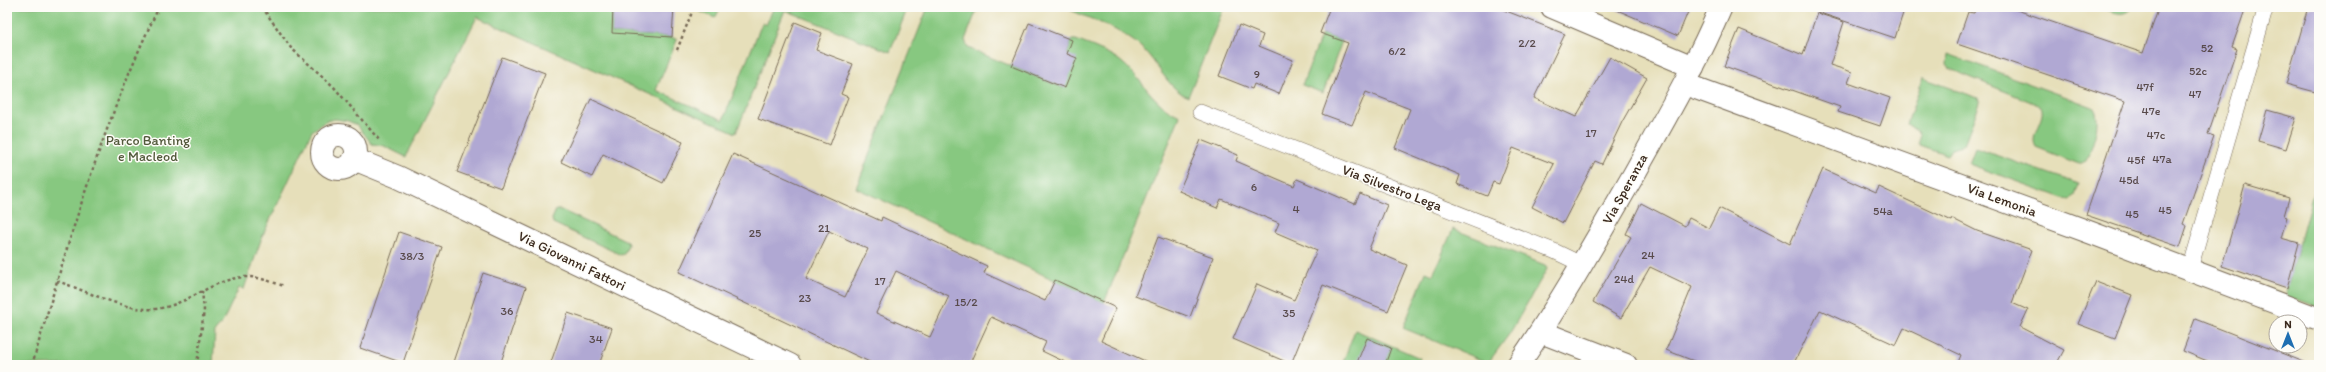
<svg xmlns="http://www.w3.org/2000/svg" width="2326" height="372" viewBox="0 0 2326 372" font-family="Itim,sans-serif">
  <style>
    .green { fill: #87c880; stroke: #61794f }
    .building { fill: #b0a8d3; fill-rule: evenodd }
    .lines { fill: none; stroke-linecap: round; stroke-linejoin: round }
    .lane-casing { stroke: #776955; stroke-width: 16 }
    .street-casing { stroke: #776955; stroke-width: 24 }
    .path { stroke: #776955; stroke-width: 2.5; stroke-dasharray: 3 3; stroke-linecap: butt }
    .lane { stroke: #fff; stroke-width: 15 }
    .street { stroke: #fff; stroke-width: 22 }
    .labels { text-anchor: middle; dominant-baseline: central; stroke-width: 3; stroke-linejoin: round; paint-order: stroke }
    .number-label { font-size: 12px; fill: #584a4b }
    .park-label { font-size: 14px; fill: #52593b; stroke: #fdfcf7 }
    .street-label { font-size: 14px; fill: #3b2a1e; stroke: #fdfcf7 }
  </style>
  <rect width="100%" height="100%" fill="#fdfcf7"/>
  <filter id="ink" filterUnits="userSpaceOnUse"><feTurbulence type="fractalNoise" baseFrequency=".025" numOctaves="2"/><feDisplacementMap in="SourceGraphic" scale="8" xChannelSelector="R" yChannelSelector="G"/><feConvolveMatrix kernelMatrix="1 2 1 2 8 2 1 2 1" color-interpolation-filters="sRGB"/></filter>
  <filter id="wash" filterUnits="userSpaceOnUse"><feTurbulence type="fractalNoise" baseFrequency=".012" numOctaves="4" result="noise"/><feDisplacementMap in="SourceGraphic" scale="16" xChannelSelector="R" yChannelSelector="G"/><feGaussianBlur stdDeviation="0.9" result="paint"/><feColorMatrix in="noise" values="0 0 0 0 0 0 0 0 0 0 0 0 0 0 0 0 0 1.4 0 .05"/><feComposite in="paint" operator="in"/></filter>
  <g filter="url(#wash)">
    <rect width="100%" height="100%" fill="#e6dfba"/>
    <!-- green -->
    <g class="green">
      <path d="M7,7H613L612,33L672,37L677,40L656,90L723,120L762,23L766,25L774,7H908L890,52L785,10L736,133L477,17L406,157L384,146L372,144L357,125L348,121L335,119L326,121L312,131L262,237L244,289L239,288L222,323L215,331L213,365H7Z"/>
      <path d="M701,7H721L715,18L699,11Z"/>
      <path d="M928,7H978L965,40L968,48L1064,88L1067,54L1072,40H1076C1091,46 1106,51 1119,60C1142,77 1152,105 1180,116L1104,303L856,188Z"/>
      <path d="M1063,7H1224L1188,97C1167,88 1158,63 1142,48C1120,28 1090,19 1063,7Z"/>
      <path d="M2100,7H2133C2125,19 2111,11 2100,7Z"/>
      <path d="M1322,34L1342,41L1323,93L1302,85Z"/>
      <path d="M1948,54L2093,107C2103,118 2092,148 2086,161L2079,164L2036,147C2028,134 2047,119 2041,106L1950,69L1947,65Z"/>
      <path d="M1923,78L1978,98L1980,103L1964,144L1953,148L1948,155L1919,145V133L1907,124Z"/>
      <path d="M1975,148L2079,184L2075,196L2070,199L2063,198L1969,164Z"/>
      <path d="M2319,171V308L2285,296Z"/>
      <path d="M556,210H561L627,241L628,245L624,254L621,255L553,223L552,219Z"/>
      <path d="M1453,229L1545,265L1547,269L1510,333L1488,363L1403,328L1426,272L1433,275Z"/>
      <path d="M1355,330L1420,358L1417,365H1342Z"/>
    </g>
    <g id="blocks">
      <!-- building -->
      <g class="building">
        <path d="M613,7H674L672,37L612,33Z"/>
        <path d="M1330,7H1496L1565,34L1534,98L1576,117L1610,57L1647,78L1622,122L1602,164L1595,161L1563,223L1532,207L1554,164L1513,148L1499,184L1493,182L1487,196L1457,184L1460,175L1395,148L1410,109L1366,92L1352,125L1322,114L1348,43L1320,33Z"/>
        <path d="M1610,7H1690L1678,36Z"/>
        <path d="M1815,7H1905L1895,38L1814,11Z"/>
        <path d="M1976,7H2008L2143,53L2159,7H2246L2232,47L2237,49L2208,134L2214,136L2183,224L2187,226L2180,247L2086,215L2125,101L1957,44L1968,12L1974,13Z"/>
        <path d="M2308,7H2319V93L2286,84Z"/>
        <path d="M1817,13L1844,22L1830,65L1852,72L1848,83L1890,98L1880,126L1838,112L1840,107L1724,66L1739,29L1803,55Z"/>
        <path d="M795,22L822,33L816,50L853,64L841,94L848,97L830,145L758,119Z"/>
        <path d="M1029,23L1072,40L1067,54L1077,58L1065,88L1011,66Z"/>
        <path d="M1239,25L1263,35L1259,46L1293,60L1279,94L1254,84L1252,89L1219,76Z"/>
        <path d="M502,57L545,73L501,188L457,172Z"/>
        <path d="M591,99L683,142L663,183L603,154L592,177L561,162Z"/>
        <path d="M2267,110L2296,118L2286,149L2258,141Z"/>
        <path d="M1201,140L1238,155L1236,161L1294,186L1297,179L1355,204L1360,194L1387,205L1369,249L1407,265L1388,311L1323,285L1291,364L1233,339L1257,284L1294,300L1317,250L1275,232L1279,223L1221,199L1217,208L1179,191Z"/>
        <path d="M733,154L881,221L882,217L987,266L984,273L1045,301L1055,280L1116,308L1101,341L1154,365H1071L1042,351L1046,342L991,317L969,365H876L679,272ZM829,231L868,249L845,297L806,279ZM896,271L949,296L930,337L876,313Z"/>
        <path d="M1823,169L1876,193L1879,187L1952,221L1953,219L1977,231L2032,250L2012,303L2028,310L2020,327L2064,350L2056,365H1957L1961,355L1904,328L1896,345L1820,310L1793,365H1704L1666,350L1692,287L1650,267L1621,318L1593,302L1631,237L1626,234L1641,203L1685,226L1689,218L1709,228L1719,208L1790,244Z"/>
        <path d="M2245,185L2289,198L2284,216L2287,217L2281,238L2299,243L2287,288L2222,266Z"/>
        <path d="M399,232L442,247L403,363L360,348Z"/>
        <path d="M1158,237L1213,257L1190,317L1135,296Z"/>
        <path d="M483,273L526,287L500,365H452Z"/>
        <path d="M2096,281L2132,295L2115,338L2078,324Z"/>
        <path d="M568,313L612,328L599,365H550Z"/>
        <path d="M2195,319L2309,364L2308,365H2217L2183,351Z"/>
        <path d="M1367,338L1391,348L1385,365H1356Z"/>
      </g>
    </g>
  </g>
  <g filter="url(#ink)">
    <use href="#blocks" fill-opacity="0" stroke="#776955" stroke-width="1"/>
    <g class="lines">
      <defs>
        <g id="lane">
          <path d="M1200,112L1554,251L1583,265"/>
          <path d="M2190,269L2266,7"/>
        </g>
        <g id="street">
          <path d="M1552,7L1693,67"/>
          <path d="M1685,84L2089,232L2319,319"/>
          <circle cx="339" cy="152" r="17"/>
          <path d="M354,159L398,177L790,365"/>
          <path d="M1541,332L1626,365"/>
          <path d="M1518,365C1560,304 1596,240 1633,176C1664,120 1696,66 1721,7"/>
        </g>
      </defs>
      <!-- lane casing -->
      <use href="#lane" class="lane-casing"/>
      <!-- street casing -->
      <use href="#street" class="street-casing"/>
      <!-- path -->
      <g class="path">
        <path d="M262,7L291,48L333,86L380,141"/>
        <path d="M677,50L694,7"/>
        <path d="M57,281C84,290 117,307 145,309C182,312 210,278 246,277C258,276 273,283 285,286"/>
        <path d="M32,365C68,244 103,121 159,7"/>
        <path d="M197,365L204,310L202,291"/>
      </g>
      <!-- lane -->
      <use href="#lane" class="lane"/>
      <!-- street -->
      <use href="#street" class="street"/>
    </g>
  </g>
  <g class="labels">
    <!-- number labels -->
    <g class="number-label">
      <text x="1527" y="43">2/2</text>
      <text x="2207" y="48">52</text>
      <text x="1397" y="51">6/2</text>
      <text x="2198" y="71">52c</text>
      <text x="1257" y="74">9</text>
      <text x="2145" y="87">47f</text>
      <text x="2195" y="94">47</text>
      <text x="2151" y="111">47e</text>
      <text x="1591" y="133">17</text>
      <text x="2156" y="135">47c</text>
      <text x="2162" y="159">47a</text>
      <text x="2136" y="160">45f</text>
      <text x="2129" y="180">45d</text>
      <text x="1254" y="187">6</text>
      <text x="1296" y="209">4</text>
      <text x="2165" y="210">45</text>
      <text x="1883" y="211">54a</text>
      <text x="2132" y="214">45</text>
      <text x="824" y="228">21</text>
      <text x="755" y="233">25</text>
      <text x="1648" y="255">24</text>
      <text x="412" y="256">38/3</text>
      <text x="1624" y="279">24d</text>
      <text x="880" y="281">17</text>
      <text x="805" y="298">23</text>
      <text x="966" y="302">15/2</text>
      <text x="507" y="311">36</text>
      <text x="1289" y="313">35</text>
      <text x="596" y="339">34</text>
    </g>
    <!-- park labels -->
    <g class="park-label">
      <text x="148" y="140">Parco Banting<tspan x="148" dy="16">e Macleod</tspan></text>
    </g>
    <!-- street labels -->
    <g class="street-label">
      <text transform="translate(1392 188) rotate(21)">Via Silvestro Lega</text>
      <text transform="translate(1625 189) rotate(-61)">Via Speranza</text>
      <text transform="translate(2002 200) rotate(20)">Via Lemonia</text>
      <text transform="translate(572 261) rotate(26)">Via Giovanni Fattori</text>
    </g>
  </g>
  <!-- margin -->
  <rect width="2326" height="372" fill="none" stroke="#fdfcf7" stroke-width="24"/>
  <!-- north arrow -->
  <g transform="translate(2288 334)"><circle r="19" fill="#fdfcf7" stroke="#afa8a0"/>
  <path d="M0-3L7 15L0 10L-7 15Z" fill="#1f6fb2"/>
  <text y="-6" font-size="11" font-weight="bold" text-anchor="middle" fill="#3b2a1e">N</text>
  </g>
</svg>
